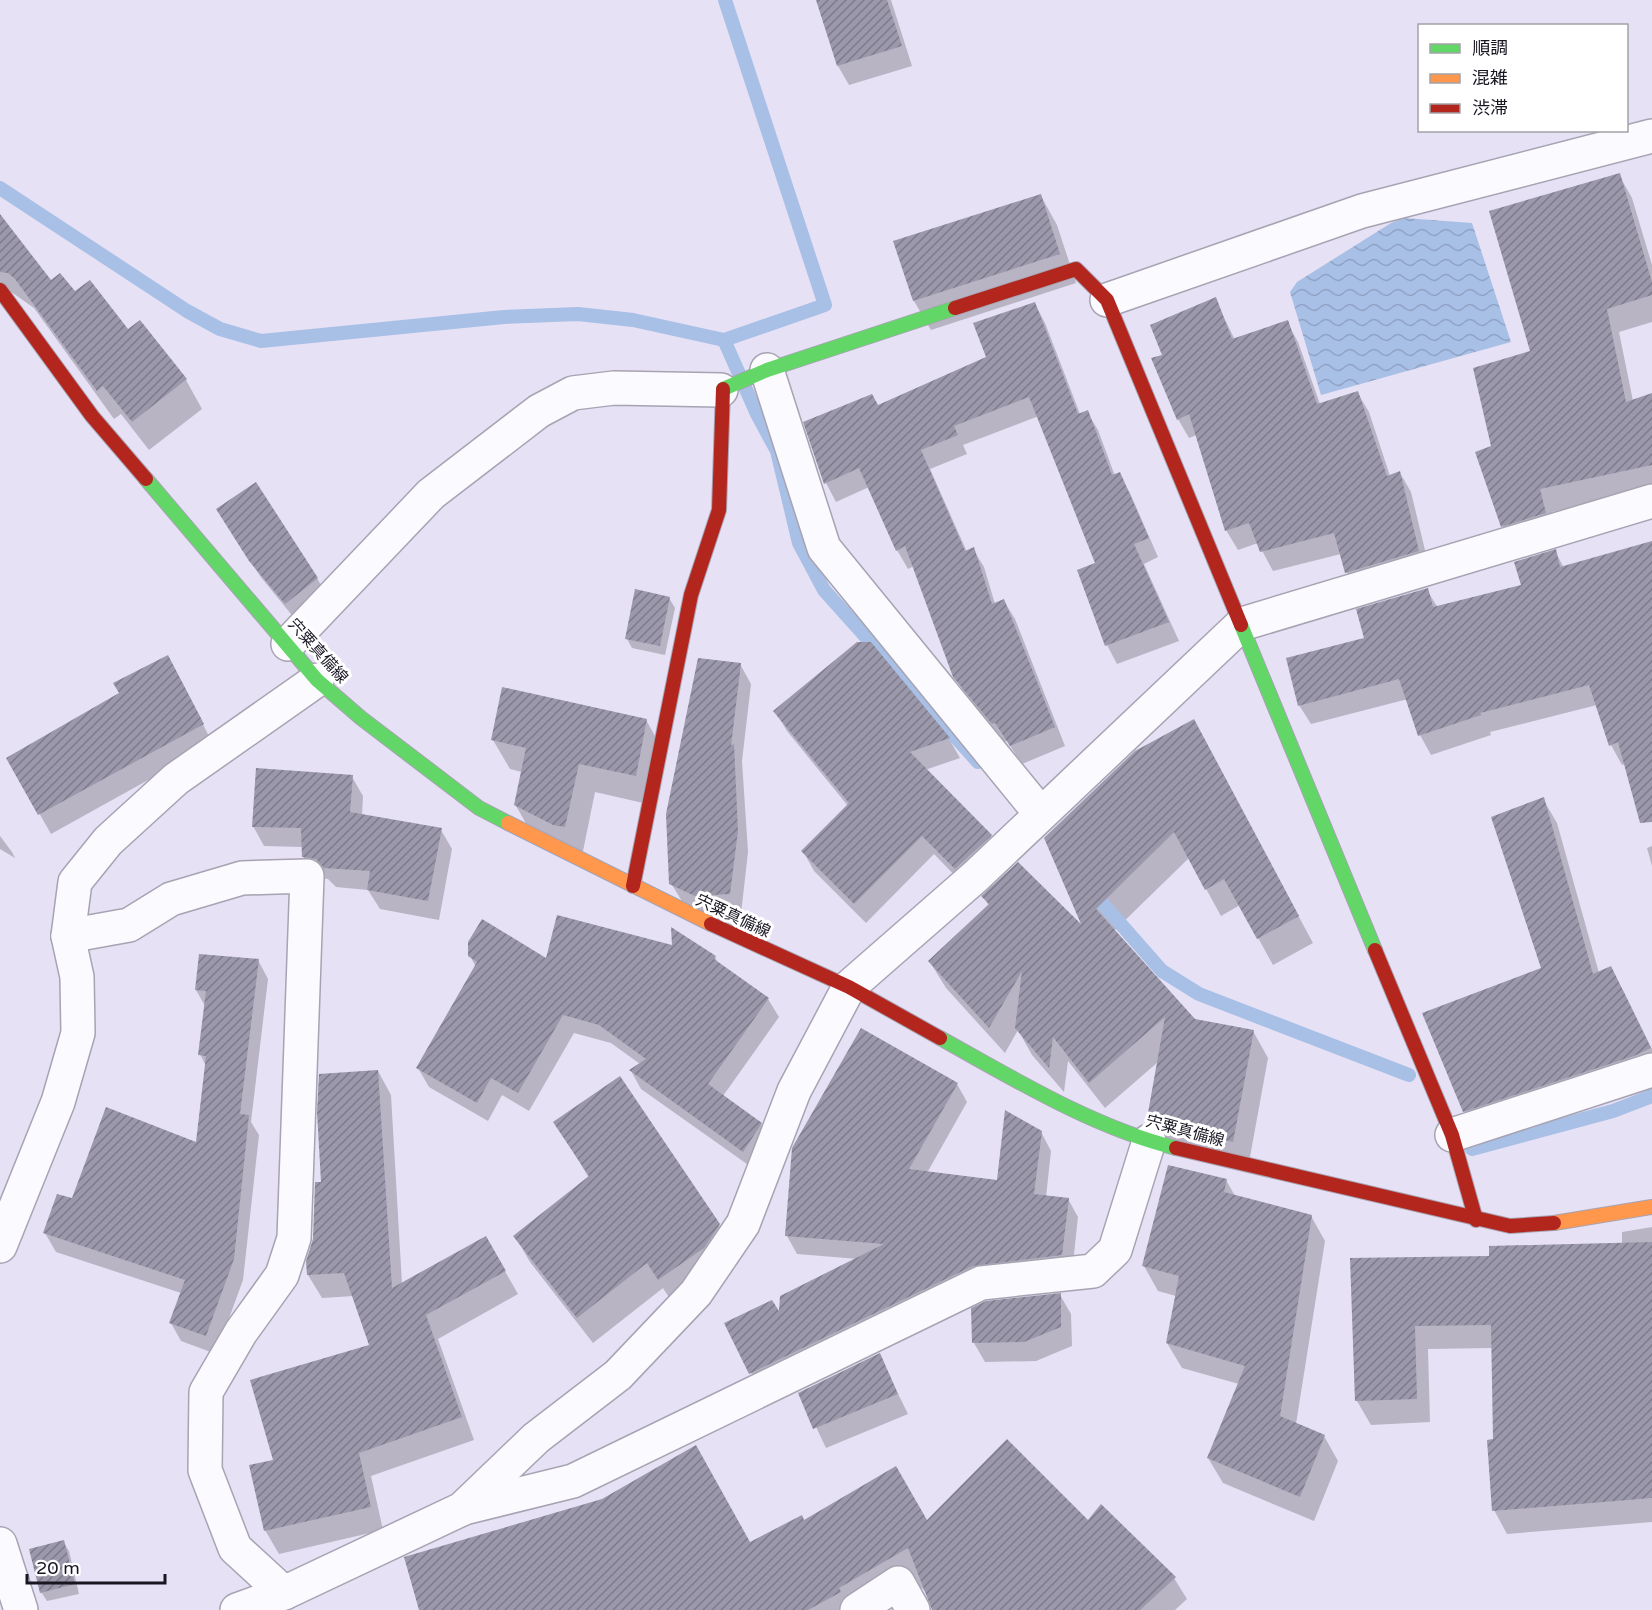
<svg xmlns="http://www.w3.org/2000/svg" width="1652" height="1610" viewBox="0 0 1652 1610" font-family="'Varela Round','Noto Sans JP',sans-serif">
  <style>
    .water { fill: url(#water-waves) }
    .shadow { fill: #0003 }
    .lines { fill: none; stroke-linecap: round; stroke-linejoin: round }
    .stream { stroke: #a8bfe6; stroke-width: 14 }
    .building { fill: url(#building-hatch) }
    .street-casing { stroke: #a7a3b2; stroke-width: 36 }
    .fast-casing { stroke: #a7a3b2; stroke-width: 16 }
    .slow-casing { stroke: #a7a3b2; stroke-width: 16 }
    .jam-casing { stroke: #a7a3b2; stroke-width: 16 }
    .street { stroke: #fbfafe; stroke-width: 33 }
    .fast { stroke: #63d668; stroke-width: 14 }
    .slow { stroke: #ff974d; stroke-width: 14 }
    .jam { stroke: #b3261e; stroke-width: 14 }
    .labels { text-anchor: middle; dominant-baseline: central; stroke-width: 6; stroke-linejoin: round; paint-order: stroke }
    .street-label { font-size: 16px; fill: #191622; stroke: #fff }
  </style>
  <defs>
    <pattern id="water-waves" width="16" height="10" patternUnits="userSpaceOnUse" patternTransform="scale(1.5)"><rect width="16" height="10" fill="#a8bfe6"/><path d="M0 5q4-4 8 0t8 0" fill="none" stroke="#90a3c5"/></pattern>
    <pattern id="building-hatch" width="6" height="6" patternUnits="userSpaceOnUse" patternTransform="scale(1.5)"><rect width="6" height="6" fill="#9a98aa"/><path d="M-1 1l2-2M0 6l6-6M5 7l2-2" fill="none" stroke="#7d7b8a"/></pattern>
  </defs>
  <rect width="100%" height="100%" fill="#e6e1f5"/>
  <!-- water -->
  <path class="water" d="M1404,218L1472,223L1511,342L1321,395L1290,292L1297,282L1391,223Z"/>
  <!-- shadow -->
  <g class="shadow">
    <path d="M817,0H891L912,66L849,85L838,66Z"/>
    <path d="M1619,175L1632,198L1652,265V322L1619,332L1633,401L1652,395V490L1552,512L1558,536L1516,549L1503,526L1492,447L1532,352Z"/>
    <path d="M1041,196L1057,225L1076,283L931,330L914,301Z"/>
    <path d="M0,217L51,282L75,293L128,331L186,380L202,409L149,450L121,414L114,419L34,308L0,284Z"/>
    <path d="M1215,299L1235,340L1287,322L1298,342L1320,404L1357,392L1369,412L1390,476L1400,473L1411,492L1430,571L1358,592L1347,573L1341,554L1273,571L1258,543L1238,550L1226,530L1197,435L1189,438L1178,419L1164,356Z"/>
    <path d="M1035,304L1045,323L1080,414L1087,412L1098,430L1115,476L1119,474L1130,493L1158,557L1144,564L1179,641L1117,664L1107,645L1097,564L1039,416L963,445L967,454L930,469L967,552L973,549L984,567L995,604L1004,601L1015,619L1065,746L1022,764L1007,741L1004,742L966,696L955,676L914,566L908,569L897,550L869,487L836,502L826,483L878,407L987,358Z"/>
    <path d="M227,525L317,578L326,594L295,619L260,576Z"/>
    <path d="M1652,542V780L1625,764L1622,765L1611,745L1597,705L1490,732L1491,735L1431,755L1420,735L1408,699L1311,724L1299,705L1366,639L1427,590L1438,608L1523,586L1555,551L1564,568Z"/>
    <path d="M669,598L675,608L665,655L632,648L627,639Z"/>
    <path d="M870,643L949,739L960,758L925,770L991,836L1002,855L967,888L934,854L866,923L814,871L803,851L848,806L787,731L775,711Z"/>
    <path d="M740,664L751,684L742,761L748,852L741,914L707,915L683,903L671,883Z"/>
    <path d="M178,676L213,744L51,834L8,758Z"/>
    <path d="M646,720L663,750L652,805L595,792L582,856L532,834L515,804L522,772L510,769L493,740Z"/>
    <path d="M1208,748L1313,943L1273,965L1240,905L1221,916L1189,858L1114,931L1194,1020L1253,1031L1268,1058L1248,1168L1164,1139L1149,1113L1158,1062L1105,1108L1068,1061L1064,1092L1032,1055L1018,1030L1005,1053L946,988L930,962L989,906L983,896L1085,930L1045,838Z"/>
    <path d="M352,777L363,796L362,815L441,830L452,849L439,920L380,909L368,890L336,887L328,879L315,877L304,857L303,847L264,846L253,826Z"/>
    <path d="M1543,799L1557,823L1599,973L1610,968L1624,992L1652,1049V1078L1478,1135L1464,1111L1542,969Z"/>
    <path d="M0,836L12,852L15,858L0,849Z"/>
    <path d="M1652,846V866L1647,848Z"/>
    <path d="M470,956L546,960L715,957L719,965L768,999L779,1017L723,1096L761,1124L771,1142L754,1169L641,1089L631,1071L640,1064L611,1043L574,1033L529,1111L502,1095L488,1121L429,1087L418,1068L476,967Z"/>
    <path d="M258,960L268,979L251,1122L259,1135L243,1280L216,1354L181,1341L171,1323L181,1293L56,1252L45,1233L72,1200L198,1144L206,1066L200,1054L205,1006L196,990Z"/>
    <path d="M378,1071L391,1095L402,1284L486,1238L518,1294L438,1339L474,1440L371,1476L383,1530L279,1554L265,1530L275,1461L371,1346L354,1296L322,1298L308,1275L323,1183Z"/>
    <path d="M957,1084L967,1102L927,1173L998,1181L1041,1132L1051,1151L1046,1197L1068,1199L1078,1217L1072,1273L984,1284L761,1392L726,1324L780,1315L858,1259L797,1254L787,1236Z"/>
    <path d="M555,1122L719,1225L734,1251L674,1305L663,1288L593,1343L530,1262L515,1236L589,1178Z"/>
    <path d="M1226,1180L1235,1196L1311,1216L1325,1241L1296,1424L1324,1436L1338,1461L1314,1521L1223,1483L1208,1458L1239,1384L1182,1368L1167,1343L1176,1296L1158,1291L1144,1266Z"/>
    <path d="M1652,1227V1522L1507,1534L1494,1510L1493,1348L1428,1349L1430,1422L1371,1425L1357,1401L1351,1259L1490,1257L1622,1244V1232Z"/>
    <path d="M1060,1295L1071,1314L1072,1346L1036,1361L985,1362L974,1343Z"/>
    <path d="M879,1355L908,1414L826,1448L800,1393Z"/>
    <path d="M804,1522L1088,1523L1174,1578L1187,1599L1175,1610H933L927,1594L922,1588L911,1585L868,1610H421L750,1544Z"/>
    <path d="M63,1542L69,1551L79,1594L47,1601L41,1592Z"/>
  </g>
  <g class="lines">
    <!-- stream -->
    <g class="stream">
      <path d="M0,188L187,311L220,329L261,341L504,317L578,314L633,320L724,340L757,414L777,451L799,543L824,590L978,762"/>
      <path d="M724,340L825,305L725,0"/>
      <path d="M1090,889L1162,971L1199,994L1409,1075"/>
      <path d="M1472,1149L1613,1111L1652,1096"/>
    </g>
  </g>
  <!-- building -->
  <g class="building">
    <path d="M816,0H887L902,46L837,66Z"/>
    <path d="M1620,173L1652,282V295L1607,309L1626,402L1652,393V465L1540,489L1546,513L1501,527L1475,452L1491,446L1473,368L1530,351L1489,211Z"/>
    <path d="M1041,194L1060,254L913,301L893,241Z"/>
    <path d="M0,214L51,280L60,273L75,291L90,280L128,329L140,320L187,379L132,422L103,386L97,391L15,279L8,273L0,272Z"/>
    <path d="M1216,297L1232,339L1288,320L1317,404L1358,391L1387,476L1400,471L1419,551L1345,573L1334,533L1260,552L1249,523L1225,531L1189,414L1177,420L1151,358L1162,355L1150,325Z"/>
    <path d="M1035,302L1078,414L1088,410L1112,475L1120,472L1149,538L1134,544L1169,622L1105,646L1077,570L1095,563L1029,397L954,426L958,435L921,450L965,551L974,547L992,604L1004,599L1055,727L1010,746L995,723L992,724L953,677L905,546L896,551L859,468L824,484L803,422L872,394L878,405L986,357L973,323Z"/>
    <path d="M256,482L318,578L285,604L249,561L216,509Z"/>
    <path d="M1652,541V822L1640,823L1618,742L1609,746L1589,685L1480,713L1481,715L1418,736L1399,679L1298,706L1286,658L1364,638L1356,609L1428,588L1433,607L1521,585L1514,562L1556,549L1560,567Z"/>
    <path d="M635,589L670,597L660,646L625,639Z"/>
    <path d="M857,642H871L950,738L910,752L992,835L955,869L922,836L854,904L801,851L849,803L773,711Z"/>
    <path d="M168,655L204,724L38,815L6,758L119,693L113,683Z"/>
    <path d="M698,658L741,663L731,746L734,744L738,831L730,894L695,896L669,884L666,814Z"/>
    <path d="M502,687L647,719L636,776L579,764L565,827L553,825L514,805L526,748L491,740Z"/>
    <path d="M1194,719L1299,916L1257,939L1224,879L1205,890L1174,832L1096,909L1195,1019L1254,1030L1233,1142L1177,1128L1179,1119L1148,1113L1165,1017L1089,1083L1053,1037L1049,1068L1015,1028L1022,971L989,1028L928,961L989,904L981,896L1018,862L1081,924L1044,838L1135,751Z"/>
    <path d="M256,768L353,775L350,812L442,828L428,901L367,890L370,871L324,868L316,859L302,857L301,828L252,827Z"/>
    <path d="M1544,797L1593,974L1611,966L1651,1048L1634,1056L1463,1112L1422,1013L1541,968L1491,817Z"/>
    <path d="M557,915L672,945L671,927L716,956L714,959L769,998L708,1084L762,1123L743,1152L629,1070L646,1059L599,1025L563,1015L518,1093L491,1078L477,1103L416,1068L477,962L468,956V942L482,919L546,958Z"/>
    <path d="M199,954L259,959L240,1114L249,1115L234,1259L206,1336L169,1323L185,1280L43,1233L57,1194L72,1198L106,1107L196,1142L206,1056L198,1055L206,991L195,990Z"/>
    <path d="M861,1028L958,1083L909,1169L997,1180L1005,1110L1042,1131L1034,1194L1069,1198L1062,1255L973,1266L749,1374L724,1323L772,1300L779,1311L780,1296L884,1244L785,1236L792,1148Z"/>
    <path d="M378,1070L392,1288L486,1236L506,1271L426,1315L462,1417L359,1453L371,1507L264,1531L249,1465L273,1460L250,1380L369,1345L344,1273L307,1275L306,1261L313,1239L315,1182H321L317,1112L319,1074Z"/>
    <path d="M620,1076L720,1224L704,1248L658,1280L647,1263L577,1318L513,1236L589,1176L553,1122Z"/>
    <path d="M1168,1165L1227,1179L1224,1192L1312,1215L1280,1416L1325,1435L1300,1497L1207,1458L1245,1366L1166,1343L1179,1276L1142,1266Z"/>
    <path d="M1652,1242V1498L1492,1511L1487,1440L1493,1439L1491,1325L1415,1326L1417,1399L1355,1401L1350,1258L1489,1256V1246Z"/>
    <path d="M1061,1293V1327L1024,1342L972,1343L971,1308L986,1301Z"/>
    <path d="M880,1353L898,1394L813,1429L798,1393Z"/>
    <path d="M1007,1439L1088,1520L1101,1504L1176,1577L1140,1610H932L908,1548L839,1588L841,1592L808,1610H419L404,1557L602,1499L696,1445L750,1542L802,1515L804,1520L896,1466L927,1520Z"/>
    <path d="M64,1540L75,1584L40,1593L29,1549Z"/>
  </g>
  <g class="lines">
    <defs>
      <g id="street">
        <path d="M1107,300L1362,211L1652,136"/>
        <path d="M767,370L824,548L1041,814"/>
        <path d="M288,644L431,494L539,411L573,393L614,388L721,390"/>
        <path d="M68,936L129,925L171,899L242,878L307,876L294,1238L282,1275L241,1332L206,1392L205,1470L235,1548L284,1593"/>
        <path d="M1452,1135L1652,1070"/>
        <path d="M0,1246L58,1102L78,1033L77,977L68,936L75,882L108,841L176,779L317,680"/>
        <path d="M464,1508L573,1481L981,1283L1093,1271L1115,1250L1149,1141"/>
        <path d="M0,1544L21,1610"/>
        <path d="M237,1610L284,1593L462,1509L536,1438L618,1375L696,1293L743,1224L794,1091L849,987L976,876L1242,624L1652,501"/>
        <path d="M857,1610L898,1583L913,1610"/>
      </g>
      <g id="fast">
        <path d="M723,389L767,370L955,308"/>
        <path d="M146,479L317,680L361,718L479,808L508,823"/>
        <path d="M1241,625L1375,950"/>
        <path d="M940,1038C1014,1079 1094,1128 1176,1148"/>
      </g>
      <g id="slow">
        <path d="M508,823L711,924"/>
        <path d="M1554,1223L1652,1207"/>
      </g>
      <g id="jam">
        <path d="M0,290L92,416L146,479"/>
        <path d="M955,308L1076,269L1107,300L1241,625"/>
        <path d="M633,886L691,595L719,510L723,389"/>
        <path d="M711,924L849,987L940,1038"/>
        <path d="M1375,950L1452,1135L1476,1220"/>
        <path d="M1176,1148L1510,1226L1554,1223"/>
      </g>
    </defs>
    <!-- street casing -->
    <use href="#street" class="street-casing"/>
    <!-- fast casing -->
    <use href="#fast" class="fast-casing"/>
    <!-- slow casing -->
    <use href="#slow" class="slow-casing"/>
    <!-- jam casing -->
    <use href="#jam" class="jam-casing"/>
    <!-- street -->
    <use href="#street" class="street"/>
    <!-- fast -->
    <use href="#fast" class="fast"/>
    <!-- slow -->
    <use href="#slow" class="slow"/>
    <!-- jam -->
    <use href="#jam" class="jam"/>
  </g>
  <g class="labels">
    <!-- street labels -->
    <g class="street-label">
      <text transform="translate(318 651) rotate(48)">宍粟真備線</text>
      <text transform="translate(733 916) rotate(25)">宍粟真備線</text>
      <text transform="translate(1185 1131) rotate(15)">宍粟真備線</text>
    </g>
  </g>
  <!-- legend -->
  <rect x="1418" y="24" width="210" height="108" fill="#ffffff" stroke="#a3a2a7" stroke-width="1.5"/>
  <rect x="1430" y="44" width="30" height="9" fill="#63d668" stroke="#a3a2a7" stroke-width="1.5"/>
  <text x="1472" y="54" font-size="18" fill="#191622">順調</text>
  <rect x="1430" y="74" width="30" height="9" fill="#ff974d" stroke="#a3a2a7" stroke-width="1.5"/>
  <text x="1472" y="84" font-size="18" fill="#191622">混雑</text>
  <rect x="1430" y="104" width="30" height="9" fill="#b3261e" stroke="#a3a2a7" stroke-width="1.5"/>
  <text x="1472" y="114" font-size="18" fill="#191622">渋滞</text>
  <!-- scale -->
  <path d="M27 1574v9h138v-9" fill="none" stroke="#191622" stroke-width="3"/>
  <text x="36" y="1574" font-size="18" fill="#191622" stroke="#ffffff" stroke-width="4.5" paint-order="stroke">20 m</text>
</svg>
